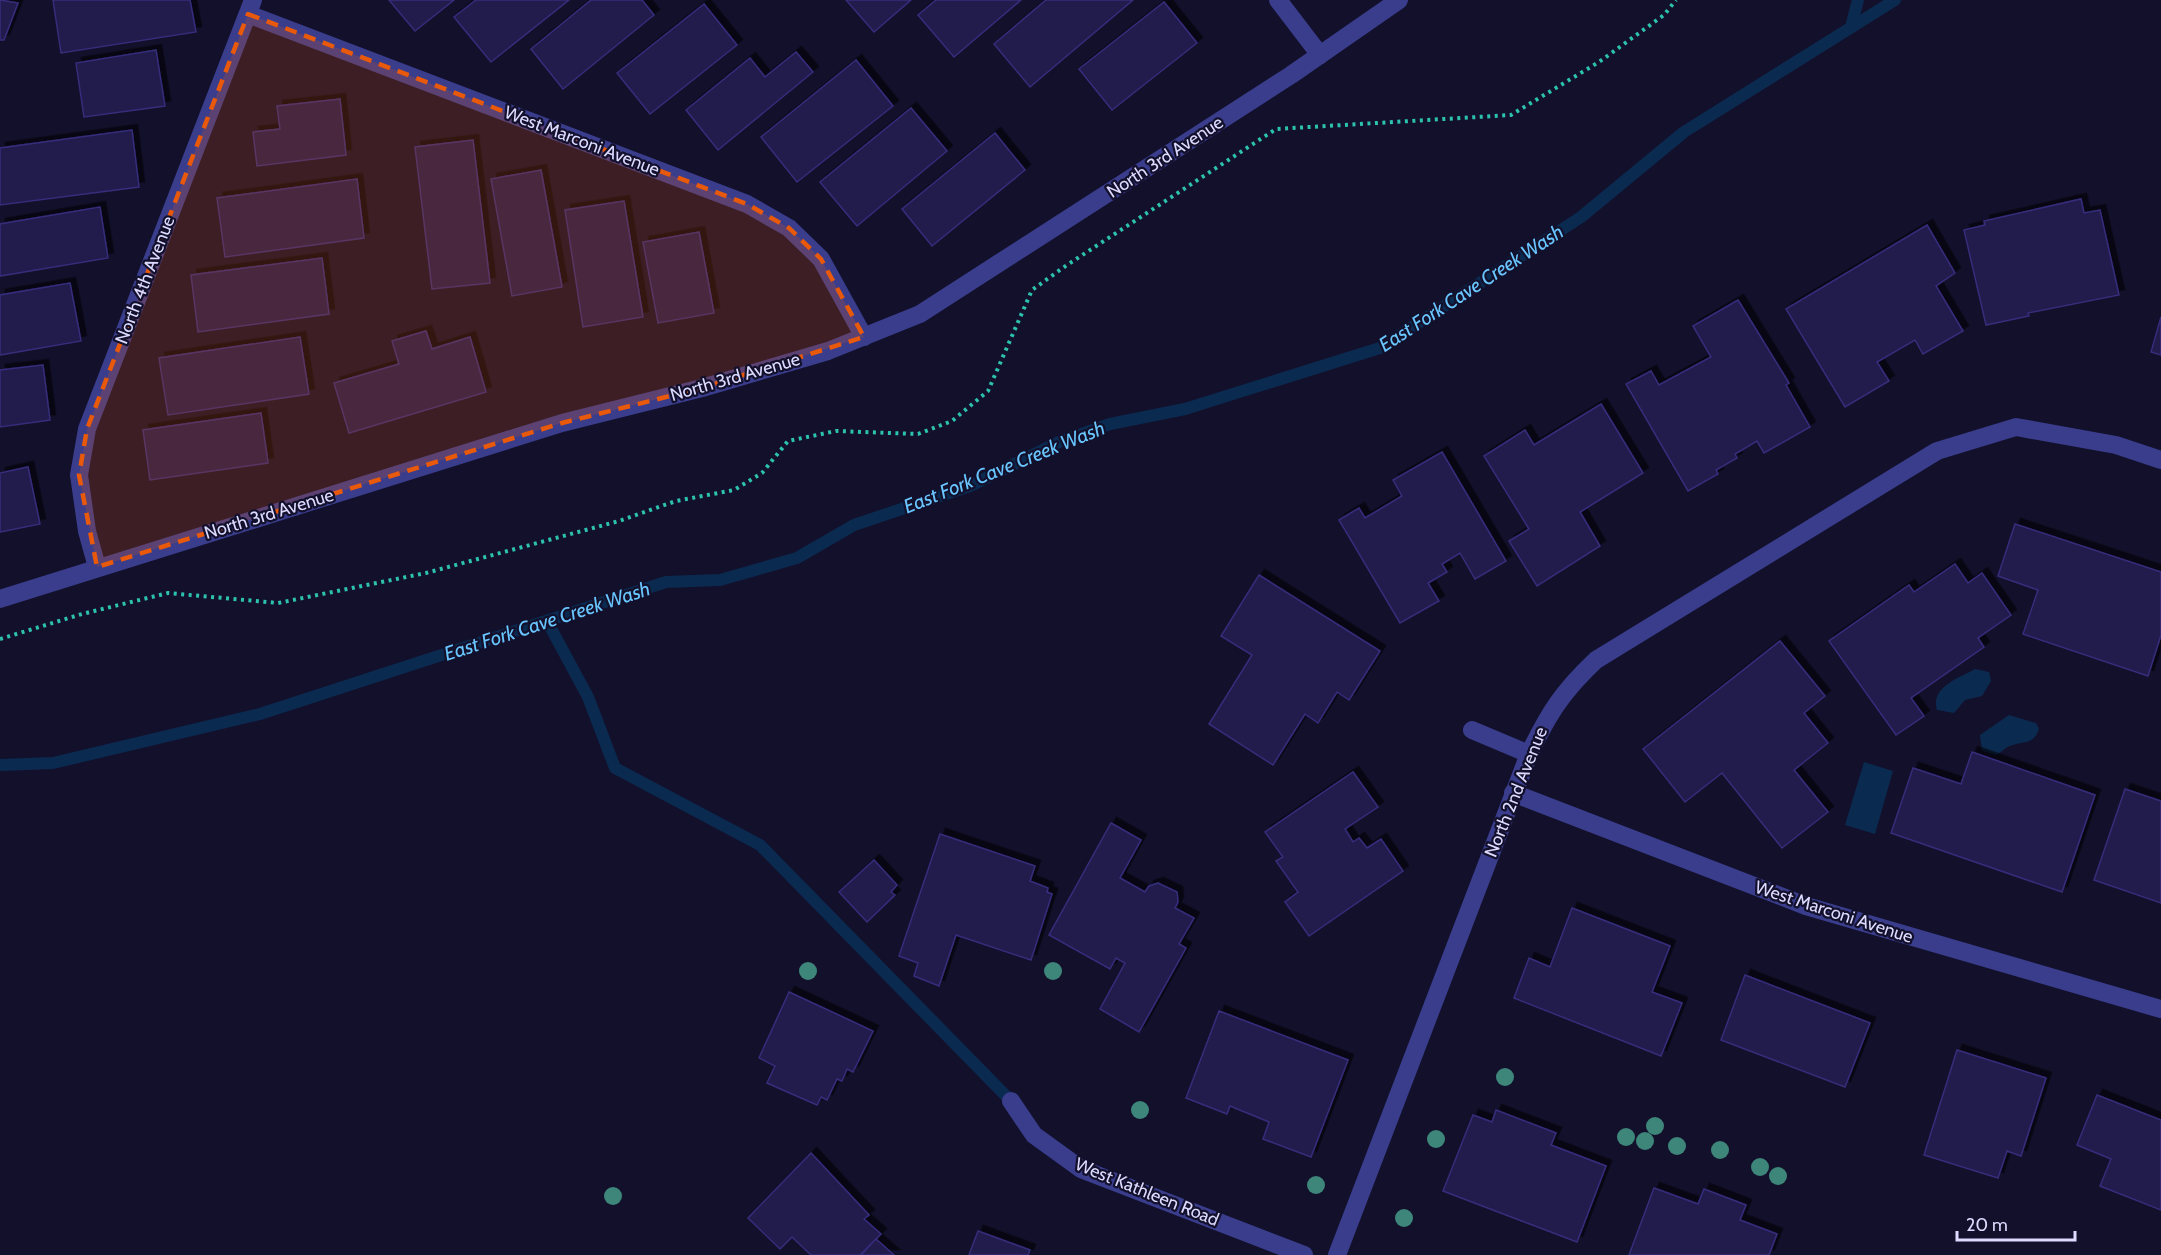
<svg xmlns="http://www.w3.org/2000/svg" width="2161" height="1255" viewBox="0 0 2161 1255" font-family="Cabin,sans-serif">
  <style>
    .water { fill: #0b2a50 }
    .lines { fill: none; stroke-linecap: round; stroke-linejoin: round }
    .stream { stroke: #0b2a50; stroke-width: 12 }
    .building { fill: #211b4e; stroke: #362d7a; stroke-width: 1.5; filter: url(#shadow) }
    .path { stroke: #2cc2ad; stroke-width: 4; stroke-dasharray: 3 4.5; stroke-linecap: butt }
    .minor { stroke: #393d8c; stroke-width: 18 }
    .tree { fill: #3e857a }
    .marked { fill: #e8590c; fill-opacity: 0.2; stroke: #e8590c; stroke-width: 4.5; stroke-dasharray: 12 8; stroke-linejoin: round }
    .labels { text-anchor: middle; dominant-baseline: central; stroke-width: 4.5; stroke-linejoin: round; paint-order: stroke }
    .street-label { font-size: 18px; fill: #dcdbff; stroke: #13102c }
    .water-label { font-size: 20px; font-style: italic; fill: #69c6ff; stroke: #13102c }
  </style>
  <defs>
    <filter id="shadow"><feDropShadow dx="5.5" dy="-5.5" stdDeviation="0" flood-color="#0009"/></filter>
  </defs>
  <rect width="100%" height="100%" fill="#13102c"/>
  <!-- water -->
  <g class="water">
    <path d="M1975,669L1989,672L1991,681L1982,696L1965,700L1954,713L1937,710C1930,687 1959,678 1975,669Z"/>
    <path d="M2009,715L2036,723L2039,729C2033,746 2024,740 2010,746C2005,748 2001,752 1997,755L1982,751L1980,735Z"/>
    <path d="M1864,762L1893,771L1875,834L1845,825Z"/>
  </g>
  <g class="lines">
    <!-- stream -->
    <g class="stream">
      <path d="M1851,27L1858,0"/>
      <path d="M547,621L588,697L615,768L760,845L1011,1101"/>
      <path d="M0,765L53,763L260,714L666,582L720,580L797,558L854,525L970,486L1059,442L1110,424L1185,409L1380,348L1581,217L1684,132L1895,0"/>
    </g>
  </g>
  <!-- building -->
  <g class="building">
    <path d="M0,0L18,3L4,40H0Z"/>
    <path d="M53,0H190L196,32L61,53Z"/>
    <path d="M389,0H454L415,31Z"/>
    <path d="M476,0H569L491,62L454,17Z"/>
    <path d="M591,0H642L654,15L563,89L531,49Z"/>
    <path d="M846,0H911L874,32Z"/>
    <path d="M936,0H1021L954,57L918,15Z"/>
    <path d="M1046,0H1133L1030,87L994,44Z"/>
    <path d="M1164,2L1197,43L1112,110L1079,69Z"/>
    <path d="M704,4L737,45L650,114L617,73Z"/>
    <path d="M156,50L165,106L84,117L76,63Z"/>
    <path d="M796,52L813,72L718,150L686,110L750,58L765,77Z"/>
    <path d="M856,60L893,106L797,182L761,137Z"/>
    <path d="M340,99L346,155L257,166L253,132L280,129L277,106Z"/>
    <path d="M911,108L947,151L857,226L820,182Z"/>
    <path d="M132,130L139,187L0,205V148Z"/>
    <path d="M995,133L1025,170L932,246L902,209Z"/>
    <path d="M473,140L490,283L432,289L415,147Z"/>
    <path d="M541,170L562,287L512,296L491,179Z"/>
    <path d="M357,179L364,238L225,257L217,198Z"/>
    <path d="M2081,199L2084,213L2100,210L2119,295L2028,313L2029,316L1986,325L1964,230L1985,225L1984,221Z"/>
    <path d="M624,201L643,317L583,327L565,210Z"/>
    <path d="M100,207L108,258L0,276V224Z"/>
    <path d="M1927,225L1955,273L1936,286L1963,331L1923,354L1915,340L1877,362L1889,381L1845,407L1786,309Z"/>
    <path d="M699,232L714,313L658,323L643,242Z"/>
    <path d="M322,258L329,314L198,332L191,275Z"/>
    <path d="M70,283L81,341L0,355V295Z"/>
    <path d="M1738,300L1789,383L1786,385L1810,427L1764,453L1757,441L1735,454L1737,458L1716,470L1718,474L1688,491L1626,384L1651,371L1659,385L1711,357L1693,326Z"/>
    <path d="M2161,317V355L2151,352Z"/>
    <path d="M426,331L432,349L470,337L486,392L349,433L334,383L399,364L392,341Z"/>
    <path d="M300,337L309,394L168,415L159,358Z"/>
    <path d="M43,365L50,420L0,427V370Z"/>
    <path d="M1601,404L1643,473L1580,512L1600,546L1537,586L1509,541L1529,529L1484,456L1525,430L1534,445Z"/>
    <path d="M261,413L268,463L150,480L143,430Z"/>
    <path d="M1442,452L1506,561L1475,579L1460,553L1442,564L1447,572L1428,583L1439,601L1400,623L1339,520L1359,508L1365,518L1402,496L1393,480Z"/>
    <path d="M28,467L40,524L0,532V473Z"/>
    <path d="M2015,524L2161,572V635L2148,676L2023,634L2038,590L1998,576Z"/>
    <path d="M1955,564L1968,583L1982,573L2011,615L1978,638L1984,647L1911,698L1924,716L1896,735L1829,641L1909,585L1914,592Z"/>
    <path d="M1259,575L1380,651L1349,700L1337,692L1318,723L1305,714L1273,765L1209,724L1252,655L1221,636Z"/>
    <path d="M1780,641L1825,696L1804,713L1828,743L1794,770L1828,812L1782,848L1722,773L1685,802L1643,749Z"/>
    <path d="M1972,752L2095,795L2062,892L1891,833L1913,768L1961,784Z"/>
    <path d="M1353,772L1378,807L1345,829L1353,842L1359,838L1367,848L1381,839L1403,871L1309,936L1285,902L1298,892L1276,861L1283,857L1265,832Z"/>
    <path d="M2125,789L2161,801V903L2094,880Z"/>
    <path d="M1111,823L1141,840L1120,878L1145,892L1149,886L1158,883L1177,892L1178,902L1175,908L1194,918L1179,944L1186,948L1139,1032L1100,1009L1125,963L1116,958L1110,969L1049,935Z"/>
    <path d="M940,834L1035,866L1030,881L1048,888L1047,892L1052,894L1031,960L956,935L939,986L914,976L918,963L899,956Z"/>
    <path d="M874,860L897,885L891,892L895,895L867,922L839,892Z"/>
    <path d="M1572,908L1670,946L1652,992L1682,1003L1661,1056L1514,998L1529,958L1550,967Z"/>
    <path d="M1745,975L1870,1023L1845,1087L1721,1040Z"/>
    <path d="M789,992L873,1031L853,1072L847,1069L842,1081L837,1079L827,1100L821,1097L817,1105L767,1083L775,1066L759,1058Z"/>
    <path d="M1219,1011L1348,1060L1311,1157L1263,1139L1269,1122L1230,1106L1227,1114L1186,1098Z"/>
    <path d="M1957,1050L2046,1078L2021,1156L2007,1151L1998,1178L1924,1155Z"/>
    <path d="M2097,1095L2161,1120V1210L2100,1186L2111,1159L2077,1145Z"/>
    <path d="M1496,1110L1556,1133L1551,1145L1606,1166L1577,1242L1443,1191L1473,1115L1492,1122Z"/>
    <path d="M811,1153L869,1215L864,1219L881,1234L860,1255H811L792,1237L780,1249L748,1218Z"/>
    <path d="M1654,1188L1698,1204L1704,1189L1746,1205L1740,1220L1777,1234L1769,1255H1629Z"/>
    <path d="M978,1231L1030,1250L1028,1255H969Z"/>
    <path d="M876,1239L894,1255H861Z"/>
  </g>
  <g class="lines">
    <!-- path -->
    <path class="path" d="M0,639L82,614L168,593L278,603L426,573L619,521L676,501L734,490L762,473L788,441L836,431L918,434L952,421L988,391L1032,290L1067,265L1276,129L1511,115L1599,62L1664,15L1676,0"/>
    <!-- minor -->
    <g class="minor">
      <path d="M1278,0L1320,55"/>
      <path d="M248,14L747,204L789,228L821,259L864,337"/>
      <path d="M97,567L87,531L79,475L87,429L253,0"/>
      <path d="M0,599L562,423L702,388L828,351L920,314L1291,75L1399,0"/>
      <path d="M1472,730L1529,754"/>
      <path d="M1513,793L1806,906L2161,1009"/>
      <path d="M1011,1101L1034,1135L1081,1169L1304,1255"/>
      <path d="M1337,1255L1529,754C1549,713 1562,692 1596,660L1937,451L2016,427L2116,445L2161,460"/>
    </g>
  </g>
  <!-- trees -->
  <g class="tree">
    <circle cx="808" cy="971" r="9"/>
    <circle cx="1053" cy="971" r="9"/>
    <circle cx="1505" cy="1077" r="9"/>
    <circle cx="1140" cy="1110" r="9"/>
    <circle cx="1655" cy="1126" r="9"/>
    <circle cx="1626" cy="1137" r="9"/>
    <circle cx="1436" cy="1139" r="9"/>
    <circle cx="1645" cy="1141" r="9"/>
    <circle cx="1677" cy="1146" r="9"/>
    <circle cx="1720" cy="1150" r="9"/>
    <circle cx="1760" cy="1167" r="9"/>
    <circle cx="1778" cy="1176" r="9"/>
    <circle cx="1316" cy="1185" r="9"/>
    <circle cx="613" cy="1196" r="9"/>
    <circle cx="1404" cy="1218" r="9"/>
  </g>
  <!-- marked area -->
  <path class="marked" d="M248,14L747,204L789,228L821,259L864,337L702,388L562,423L97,567L79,475L87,429Z"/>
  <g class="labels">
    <!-- street labels -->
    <g class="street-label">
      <text transform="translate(582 141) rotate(21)">West Marconi Avenue</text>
      <text transform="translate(1165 157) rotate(-33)">North 3rd Avenue</text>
      <text transform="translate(145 280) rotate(-69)">North 4th Avenue</text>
      <text transform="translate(735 377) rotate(-16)">North 3rd Avenue</text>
      <text transform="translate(269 514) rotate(-17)">North 3rd Avenue</text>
      <text transform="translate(1516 792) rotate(-68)">North 2nd Avenue</text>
      <text transform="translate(1834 912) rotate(18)">West Marconi Avenue</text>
      <text transform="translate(1147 1192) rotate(22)">West Kathleen Road</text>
    </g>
    <!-- water labels -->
    <g class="water-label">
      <text transform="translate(1471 288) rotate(-33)">East Fork Cave Creek Wash</text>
      <text transform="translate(1004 467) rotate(-22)">East Fork Cave Creek Wash</text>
      <text transform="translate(547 621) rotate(-18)">East Fork Cave Creek Wash</text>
    </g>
  </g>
  <!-- scale -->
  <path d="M1957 1231v9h118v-9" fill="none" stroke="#dcdbff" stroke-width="3"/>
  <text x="1966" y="1231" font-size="18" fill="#dcdbff" stroke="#13102c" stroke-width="4.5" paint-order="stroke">20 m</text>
</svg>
